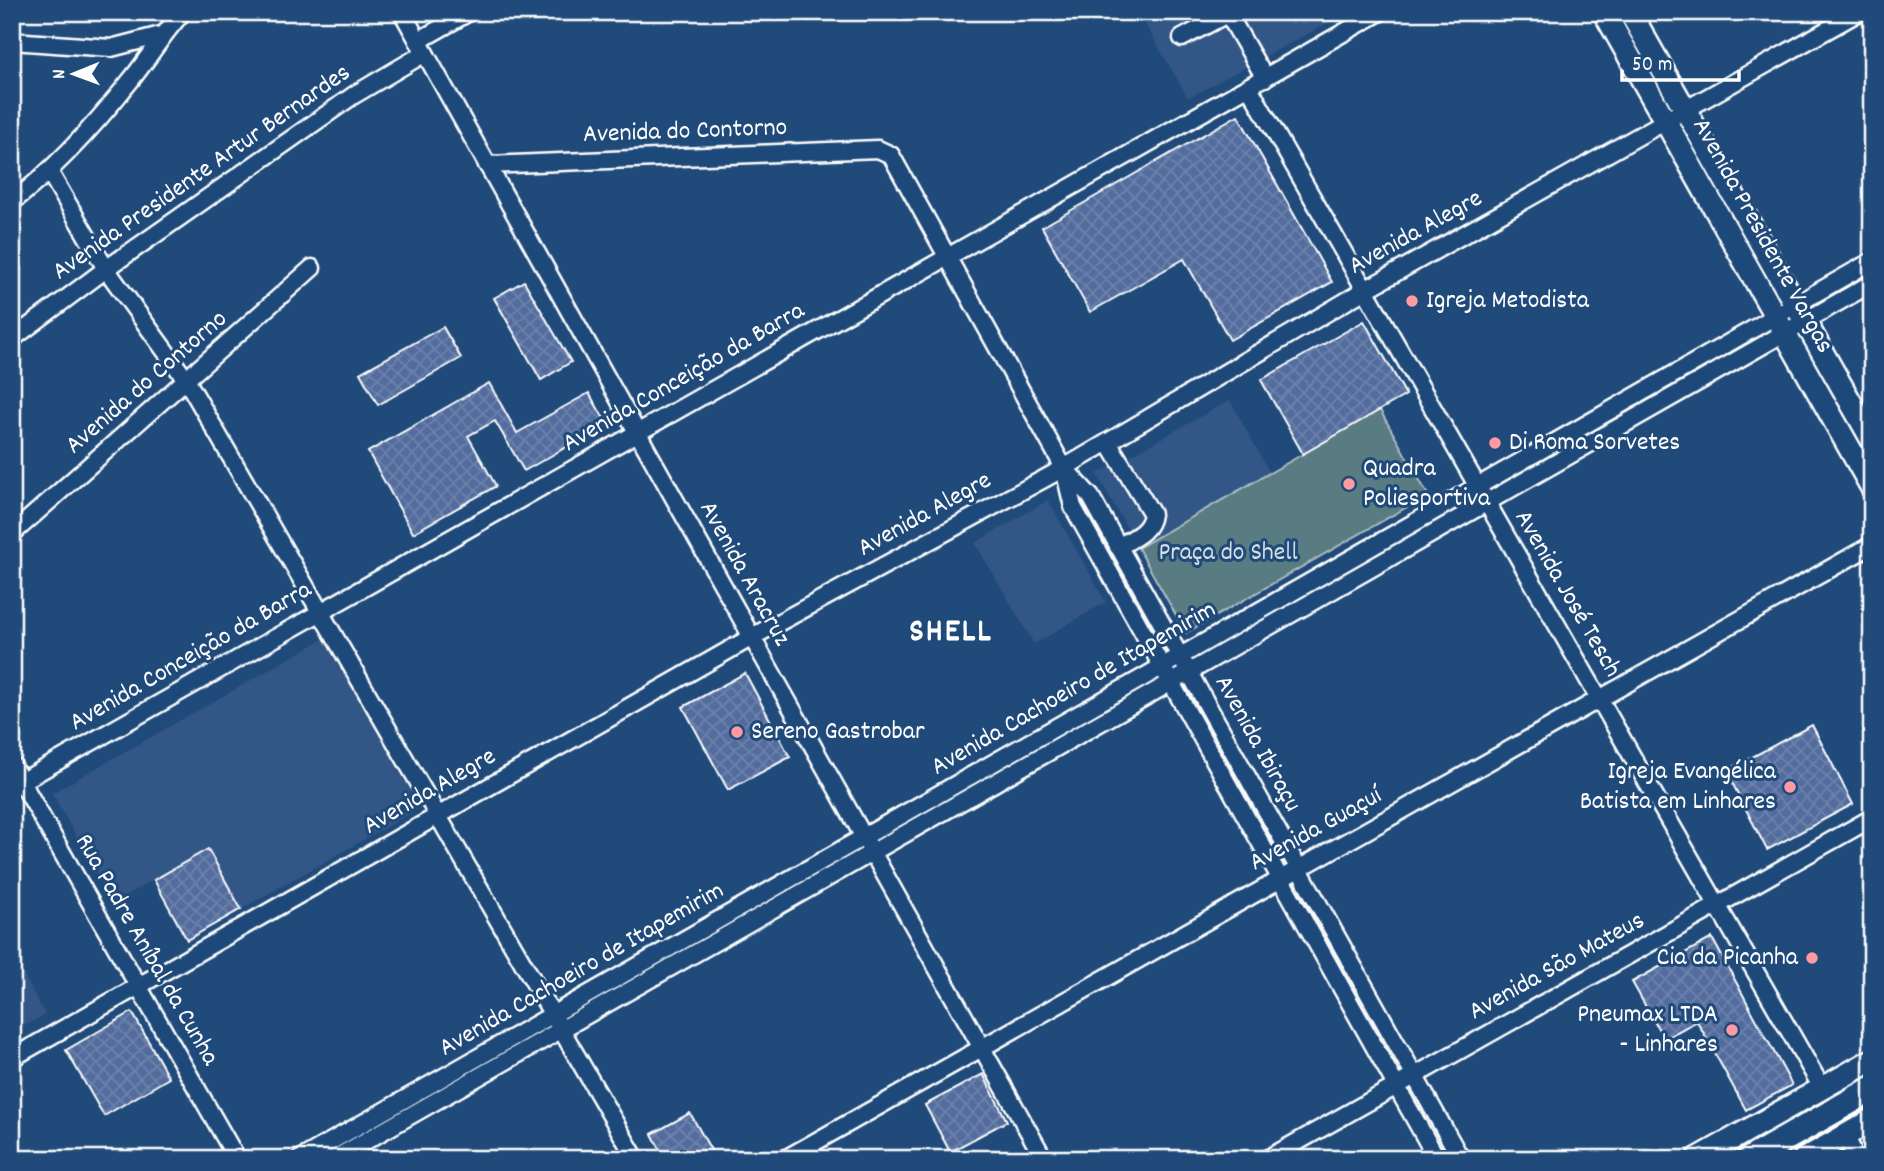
<svg xmlns="http://www.w3.org/2000/svg" width="1884" height="1171" viewBox="0 0 1884 1171" font-family="Dekko,sans-serif">
  <style>
    .built { fill: #325786 }
    .park { fill: #587b81; stroke: #acbdc0; stroke-width: 2 }
    .building { fill: url(#building-cross-hatch); stroke: #fff; stroke-width: 2 }
    .lines { fill: none; stroke-linecap: round; stroke-linejoin: round }
    .minor-casing { stroke: #fff; stroke-width: 21 }
    .major-casing { stroke: #fff; stroke-width: 26 }
    .highway-casing { stroke: #fff; stroke-width: 30 }
    .minor { stroke: #1f4a7a; stroke-width: 16 }
    .major { stroke: #1f4a7a; stroke-width: 21 }
    .highway { stroke: #1f4a7a; stroke-width: 24 }
    .poi-dot { fill: #ff9aa2; stroke: #1f4a7a; stroke-width: 2.5 }
    .labels { text-anchor: middle; dominant-baseline: central; stroke-width: 6; stroke-linejoin: round; paint-order: stroke }
    .street-label { font-size: 26px; fill: #fff; stroke: #1f4a7a }
    .poi-label { font-size: 26px; fill: #fff; stroke: #1f4a7a; text-anchor: start }
    .park-label { font-size: 26px; fill: #d5dee0; stroke: #1f4a7a }
    .district-label { font-size: 33px; font-weight: bold; letter-spacing: 2px; fill: #fff; stroke: #1f4a7a }
  </style>
  <defs>
    <pattern id="building-cross-hatch" width="8" height="8" patternUnits="userSpaceOnUse" patternTransform="scale(1.75)"><rect width="8" height="8" fill="#526c9d"/><path d="M0 0l8 8M0 8l8-8" fill="none" stroke="#6c82ac"/></pattern>
  </defs>
  <rect width="100%" height="100%" fill="#1f4a7a"/>
  <filter id="ink" filterUnits="userSpaceOnUse"><feTurbulence type="fractalNoise" baseFrequency=".0143" numOctaves="2"/><feDisplacementMap in="SourceGraphic" scale="14" xChannelSelector="R" yChannelSelector="G"/><feConvolveMatrix kernelMatrix="1 2 1 2 8 2 1 2 1" color-interpolation-filters="sRGB"/></filter>
  <g filter="url(#ink)">
    <!-- built -->
    <g class="built">
      <path d="M1138,12H1348L1188,98Z"/>
      <path d="M1230,400L1270,473L1138,548L1097,474Z"/>
      <path d="M1048,500L1106,602L1034,644L975,543Z"/>
      <path d="M325,638L420,808L241,909L207,849L113,903L52,793Z"/>
      <path d="M15,958L45,1015L12,1033V960Z"/>
    </g>
    <!-- park -->
    <path class="park" d="M1380,410L1428,495L1186,633L1138,548Z"/>
    <!-- building -->
    <g class="building">
      <path d="M1238,115L1332,282L1230,340L1184,259L1090,312L1042,227Z"/>
      <path d="M524,281L571,362L541,380L494,298Z"/>
      <path d="M1364,321L1406,395L1303,454L1261,380Z"/>
      <path d="M443,327L461,358L378,405L360,373Z"/>
      <path d="M489,383L517,433L589,393L607,424L524,471L495,421L468,436L496,486L413,533L368,452Z"/>
      <path d="M745,673L790,757L728,790L683,707Z"/>
      <path d="M1812,725L1853,804L1767,850L1726,771Z"/>
      <path d="M208,849L241,909L187,940L154,880Z"/>
      <path d="M1712,938L1792,1085L1746,1110L1697,1021L1664,1039L1632,982Z"/>
      <path d="M132,1012L169,1078L104,1116L66,1050Z"/>
      <path d="M983,1074L1007,1121L950,1152L925,1105Z"/>
      <path d="M690,1113L716,1159H665L652,1134Z"/>
    </g>
    <g class="lines">
      <defs>
        <g id="minor">
          <path d="M402,12L1044,1159"/>
          <path d="M1228,14L1265,78"/>
          <path d="M1182,38L1231,12"/>
          <path d="M12,41L111,48L161,35"/>
          <path d="M418,41L469,12"/>
          <path d="M1249,87L1822,1088"/>
          <path d="M487,165L878,149L891,155L1064,468L1091,497L1461,1159"/>
          <path d="M50,173L106,269L187,381L636,1159"/>
          <path d="M12,202C57,168 95,125 130,81C149,58 162,34 183,12"/>
          <path d="M12,339L106,269L354,95L425,53"/>
          <path d="M1108,442L1152,514C1150,532 1133,538 1118,547"/>
          <path d="M1064,469L1073,507L1437,1159"/>
          <path d="M12,534L312,268"/>
          <path d="M12,765L237,1159"/>
          <path d="M12,787L1380,12"/>
          <path d="M12,1058L752,637L1064,468L1365,290L1859,12"/>
          <path d="M1845,1135L1857,1159"/>
          <path d="M12,1156L14,1159"/>
          <path d="M300,1159L1872,261"/>
          <path d="M334,1159L1872,283"/>
          <path d="M785,1159L1872,545"/>
          <path d="M1267,1159L1872,818"/>
        </g>
        <g id="major">
          <path d="M1604,12L1872,488"/>
          <path d="M1630,12L1872,440"/>
          <path d="M1697,1159L1872,1060"/>
          <path d="M1804,1159L1872,1120"/>
        </g>
        <path id="highway" d="M1750,1159L1872,1089"/>
      </defs>
      <!-- minor casing -->
      <use href="#minor" class="minor-casing"/>
      <!-- major casing -->
      <use href="#major" class="major-casing"/>
      <!-- highway casing -->
      <use href="#highway" class="highway-casing"/>
      <!-- minor -->
      <use href="#minor" class="minor"/>
      <!-- major -->
      <use href="#major" class="major"/>
      <!-- highway -->
      <use href="#highway" class="highway"/>
    </g>
  </g>
  <!-- markers -->
  <g class="poi-dot">
    <circle cx="1412" cy="301" r="7"/>
    <circle cx="1495" cy="443" r="7"/>
    <circle cx="1349" cy="484" r="7"/>
    <circle cx="737" cy="732" r="7"/>
    <circle cx="1790" cy="787" r="7"/>
    <circle cx="1812" cy="958" r="7"/>
    <circle cx="1732" cy="1030" r="7"/>
  </g>
  <g class="labels">
    <!-- street labels -->
    <g class="street-label">
      <text transform="translate(685 132) rotate(-2)">Avenida do Contorno</text>
      <text transform="translate(202 173) rotate(-35)">Avenida Presidente Artur Bernardes</text>
      <text transform="translate(1416 233) rotate(-29)">Avenida Alegre</text>
      <text transform="translate(1762 236) rotate(61)">Avenida Presidente Vargas</text>
      <text transform="translate(684 378) rotate(-30)">Avenida Conceição da Barra</text>
      <text transform="translate(147 383) rotate(-41)">Avenida do Contorno</text>
      <text transform="translate(925 515) rotate(-29)">Avenida Alegre</text>
      <text transform="translate(744 574) rotate(61)">Avenida Aracruz</text>
      <text transform="translate(1567 594) rotate(60)">Avenida José Tesch</text>
      <text transform="translate(191 657) rotate(-30)">Avenida Conceição da Barra</text>
      <text transform="translate(1074 689) rotate(-30)">Avenida Cachoeiro de Itapemirim</text>
      <text transform="translate(1257 744) rotate(61)">Avenida Ibiraçu</text>
      <text transform="translate(430 792) rotate(-30)">Avenida Alegre</text>
      <text transform="translate(1316 830) rotate(-29)">Avenida Guaçuí</text>
      <text transform="translate(146 950) rotate(60)">Rua Padre Aníbal da Cunha</text>
      <text transform="translate(1557 967) rotate(-29)">Avenida São Mateus</text>
      <text transform="translate(582 970) rotate(-30)">Avenida Cachoeiro de Itapemirim</text>
    </g>
    <!-- poi labels -->
    <g class="poi-label">
      <text x="1426" y="301">Igreja Metodista</text>
      <text x="1509" y="443">Di Roma Sorvetes</text>
      <text x="1363" y="469">Quadra<tspan x="1363" dy="30">Poliesportiva</tspan></text>
      <text x="751" y="732">Sereno Gastrobar</text>
      <text x="1776" y="772" text-anchor="end">Igreja Evangélica<tspan x="1776" dy="30">Batista em Linhares</tspan></text>
      <text x="1798" y="958" text-anchor="end">Cia da Picanha</text>
      <text x="1718" y="1015" text-anchor="end">Pneumax LTDA<tspan x="1718" dy="30">- Linhares</tspan></text>
    </g>
    <!-- park labels -->
    <g class="park-label">
      <text x="1228" y="553">Praça do Shell</text>
    </g>
    <!-- district labels -->
    <g class="district-label">
      <text x="951" y="633">SHELL</text>
    </g>
  </g>
  <!-- margin -->
  <rect width="1884" height="1171" fill="none" stroke="#1f4a7a" stroke-width="42"/>
  <rect x="21" y="21" width="1842" height="1129" fill="none" stroke="#fff" stroke-width="2.5" filter="url(#ink)"/>
  <!-- north arrow -->
  <g transform="translate(74 74) rotate(269)" stroke="#1f4a7a" stroke-width="5" paint-order="stroke">
  <path d="M0-5L12 26L0 18L-12 26Z" fill="#ffffff"/>
  <text y="-10" font-size="19" font-weight="bold" text-anchor="middle" fill="#ffffff">N</text>
  </g>
  <!-- scale -->
  <path d="M1622 70v10h117v-10" fill="none" stroke="#ffffff" stroke-width="3.5"/>
  <text x="1632" y="70" font-size="21" fill="#ffffff" stroke="#1f4a7a" stroke-width="5" paint-order="stroke">50 m</text>
</svg>
